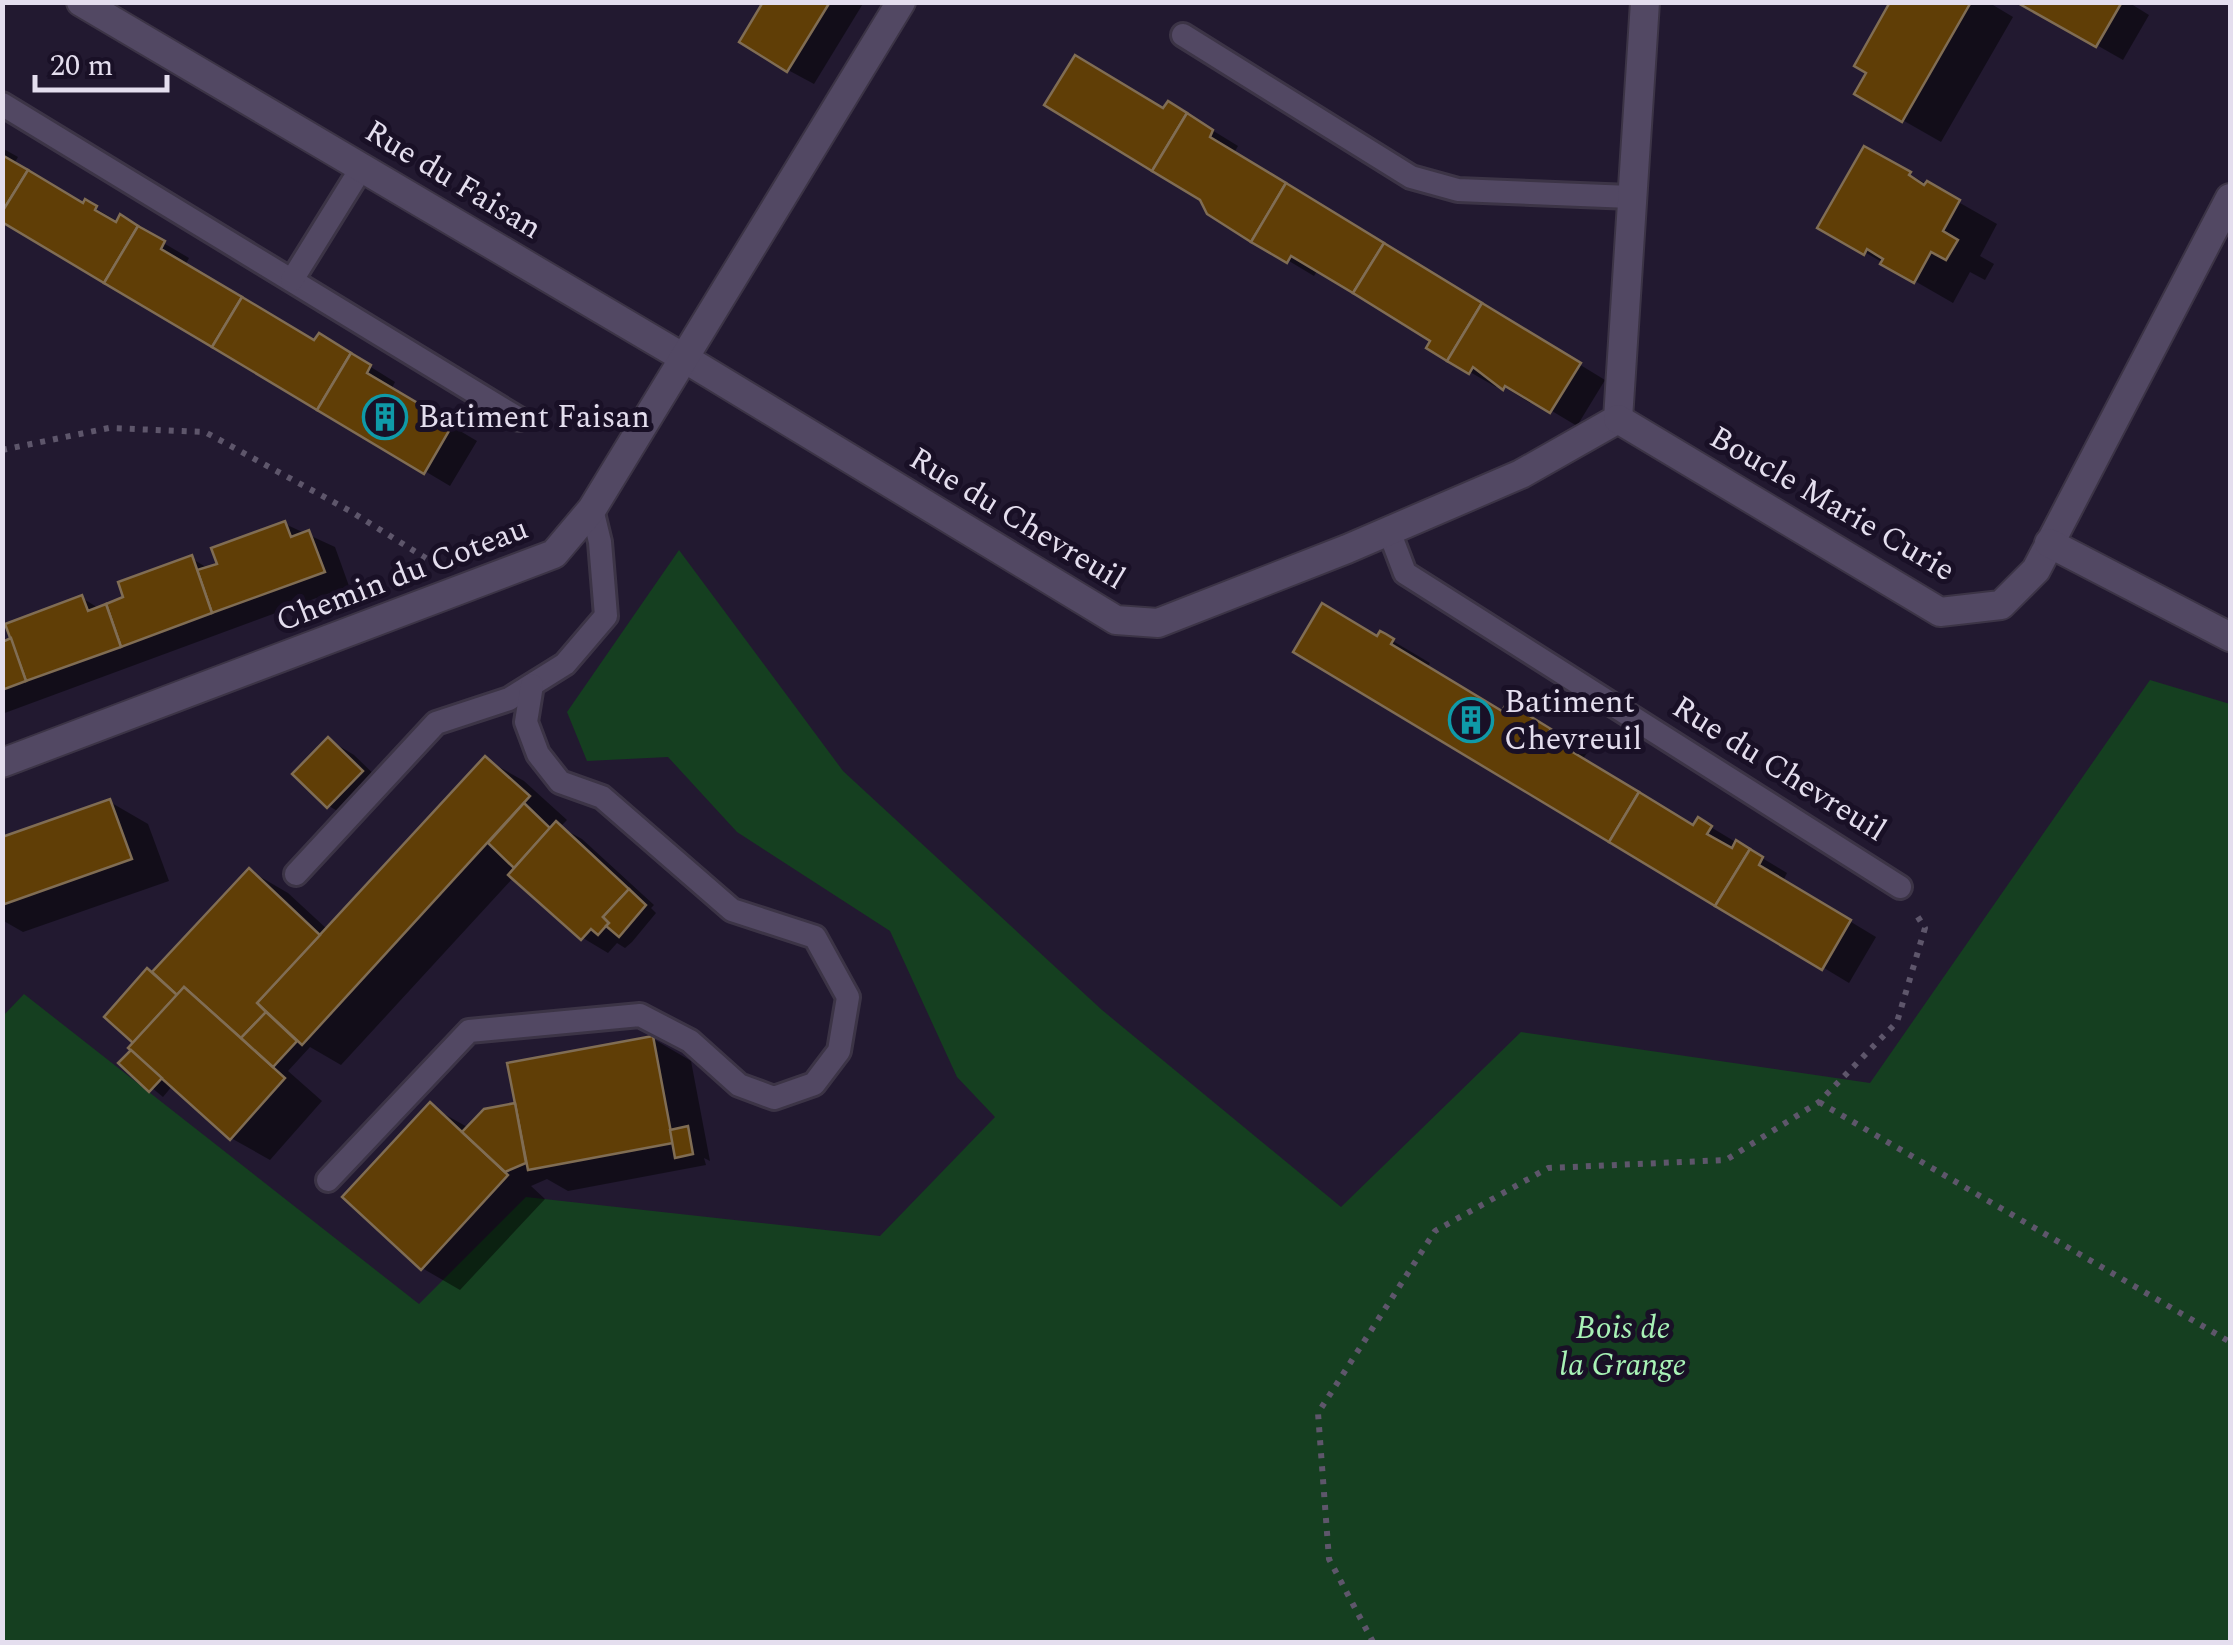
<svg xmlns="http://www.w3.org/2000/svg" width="2233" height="1645" viewBox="0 0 2233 1645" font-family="Spectral,serif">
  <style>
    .green { fill: #153f20 }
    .shadow { fill: #0007 }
    .building { fill: #603e06; stroke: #806d54; stroke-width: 2.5 }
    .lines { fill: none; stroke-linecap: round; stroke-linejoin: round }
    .service-casing { stroke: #3c3446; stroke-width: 28 }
    .minor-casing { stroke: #3c3446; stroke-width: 32 }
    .path { stroke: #5e566b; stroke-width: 6; stroke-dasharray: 5 8; stroke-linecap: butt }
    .service { stroke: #524863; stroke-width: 22 }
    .minor { stroke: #524863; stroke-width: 28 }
    .labels { text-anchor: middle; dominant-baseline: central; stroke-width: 10; stroke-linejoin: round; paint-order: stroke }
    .street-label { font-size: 32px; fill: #e4deee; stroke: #191026 }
    .poi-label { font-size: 32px; fill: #e4deee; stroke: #191026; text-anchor: start }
    .park-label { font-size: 32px; font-style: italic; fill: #a8f2b6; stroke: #191026 }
  </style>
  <rect width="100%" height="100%" fill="#221930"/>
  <!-- green -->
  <path class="green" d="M679,550L843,771L1102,1010L1341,1207L1521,1032L1870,1083L2150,680L2230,704V1642H3L2,1017L24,994L419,1304L526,1197L880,1236L995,1117L957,1077L890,931L737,832L668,757L587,761L567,712Z"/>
  <!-- shadow -->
  <g class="shadow">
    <path d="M766,2H864L814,84L788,70Z"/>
    <path d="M1893,2H1988L2013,17L1941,142L1857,94L1869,72Z"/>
    <path d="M2021,2H2128L2149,15L2123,60Z"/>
    <path d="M1165,111L1194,119L1238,146L1234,153L1605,380L1577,426L1532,399L1530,403L1498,383L1496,387L1470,372L1430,347L1434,340L1318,269L1314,276L1209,213Z"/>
    <path d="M2,148L18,157L14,164L84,206L86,203L119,222L121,218L189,258L185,266L315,343L345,351L395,382L391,390L477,441L450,486L2,219Z"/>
    <path d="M1865,149L1997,224L1980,256L1994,264L1985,280L1970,272L1953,303L1821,227Z"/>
    <path d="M285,524L335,547L349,586L2,714V641L6,643L82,598L100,609L127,599L191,558L209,569Z"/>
    <path d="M1381,634L1430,663L1427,668L1504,714L1546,728L1587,753L1582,760L1694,828L1699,820L1787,873L1783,881L1876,937L1849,983L1611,840L1379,639Z"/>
    <path d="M329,740L354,755L387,787L354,821L329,806Z"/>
    <path d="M485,759L524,781L567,820L560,827L582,839L654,905L651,908L656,913L632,942L625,948L617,943L608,953L583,938L514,877L341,1065L310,1047L288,1071L322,1101L270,1160L231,1138L173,1085L163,1097L122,1063L134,1050L153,975L250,871L288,893L328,930Z"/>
    <path d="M110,802L148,824L169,881L23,932L2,920V840Z"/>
    <path d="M652,1038L691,1061L710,1161L704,1158L706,1165L568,1191L547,1179L531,1186L545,1199L460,1290L422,1268L430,1106L469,1128Z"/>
  </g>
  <!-- building -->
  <g class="building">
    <path d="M763,2H830L787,72L739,42Z"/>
    <path d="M1890,2H1971L1902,122L1854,94L1866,73L1854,66Z"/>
    <path d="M2016,2H2122L2096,47Z"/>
    <path d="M1075,55L1163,108L1168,101L1187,113L1152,171L1044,105Z"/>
    <path d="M1187,113L1213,130L1210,137L1286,183L1251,242L1207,214L1200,200L1152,171Z"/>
    <path d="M1864,146L1911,172L1909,175L1924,185L1927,181L1960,200L1943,231L1958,240L1946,260L1931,252L1914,283L1880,264L1883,259L1867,249L1864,255L1817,228Z"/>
    <path d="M2,155L28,170L2,212Z"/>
    <path d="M28,170L83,203L85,199L90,202L97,206L95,210L116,222L120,214L138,226L104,283L2,222V212Z"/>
    <path d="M1286,183L1384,243L1353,293L1291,256L1287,263L1251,242Z"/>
    <path d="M138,226L165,241L161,249L242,297L212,347L104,283Z"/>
    <path d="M1384,243L1482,303L1447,361L1426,348L1430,341L1353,293Z"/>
    <path d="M242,297L314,340L319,333L351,353L317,410L212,347Z"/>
    <path d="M1482,303L1581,363L1550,413L1505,386L1503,390L1473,367L1469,374L1447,361Z"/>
    <path d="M351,353L371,365L367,373L453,424L424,474L317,410Z"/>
    <path d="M285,521L291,537L309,530L325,572L212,613L197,570L217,564L211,548Z"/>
    <path d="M192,555L212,613L121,647L106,604L123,597L118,582Z"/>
    <path d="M82,595L88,611L106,604L121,647L26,681L5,624Z"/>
    <path d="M1322,603L1377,636L1380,631L1386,634L1394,639L1391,644L1502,711L1507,702L1551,729L1546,736L1639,792L1609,842L1293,652Z"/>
    <path d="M11,638L26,681L2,690V642Z"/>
    <path d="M328,737L363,771L327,808L292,774Z"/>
    <path d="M485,756L530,796L302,1045L257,1003Z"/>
    <path d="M1639,792L1693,825L1698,817L1706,822L1712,826L1707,834L1732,848L1736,840L1750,849L1715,906L1609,842Z"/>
    <path d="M110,799L132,859L2,905V837Z"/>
    <path d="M524,803L550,828L514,868L488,843Z"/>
    <path d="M556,821L629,889L603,917L609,923L606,926L598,935L591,929L581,940L508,875Z"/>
    <path d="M1750,849L1763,857L1759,865L1851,920L1822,970L1715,906Z"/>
    <path d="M249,868L320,935L257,1003L266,1012L241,1038L184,987L177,995L152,972Z"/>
    <path d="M629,889L646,905L619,937L606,926L609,923L603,917Z"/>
    <path d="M147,968L177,995L133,1043L104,1017Z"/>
    <path d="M184,987L285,1078L230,1140L128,1048Z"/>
    <path d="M266,1012L297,1041L273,1067L241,1038Z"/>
    <path d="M653,1036L673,1143L528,1170L507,1063Z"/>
    <path d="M131,1050L162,1078L149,1092L118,1063Z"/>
    <path d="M430,1102L508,1175L421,1270L342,1197Z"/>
    <path d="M515,1103L526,1163L505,1172L462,1132L484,1109Z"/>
    <path d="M688,1126L693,1154L675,1158L670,1130Z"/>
  </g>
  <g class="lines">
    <defs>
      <g id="service">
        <path d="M1183,35L1411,177L1458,190L1631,197"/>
        <path d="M2,104L519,419"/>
        <path d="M292,280L362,167"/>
        <path d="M1389,531L1405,573L1900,887"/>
        <path d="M296,874L436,723L509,699L565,664L606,616L600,542L592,509"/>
        <path d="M328,1180L469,1031L640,1015L690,1041L739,1085L774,1098L814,1084L839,1051L848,997L815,937L732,910L602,797L560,782L538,754L526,722L532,685"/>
      </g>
      <g id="minor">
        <path d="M81,2L684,358L1116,620L1158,623L1347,549L1521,474L1618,419L1645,2"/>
        <path d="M1618,419L1940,612L2001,605L2036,570L2230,198"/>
        <path d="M2049,543L2230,637"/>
        <path d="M2,763L554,554L592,509L901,2"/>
      </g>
    </defs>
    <!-- service casing -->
    <use href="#service" class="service-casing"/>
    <!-- minor casing -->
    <use href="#minor" class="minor-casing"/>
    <!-- path -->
    <g class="path">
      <path d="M2,450L109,428L205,432L350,511L432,562"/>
      <path d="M1819,1102L2230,1342"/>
      <path d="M1373,1642L1329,1559L1318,1413L1435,1231L1548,1168L1726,1160L1819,1102L1897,1022L1925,928L1916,914"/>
    </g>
    <!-- service -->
    <use href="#service" class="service"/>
    <!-- minor -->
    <use href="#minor" class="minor"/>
  </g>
  <!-- icons -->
  <defs>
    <symbol id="building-ring" viewBox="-11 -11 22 22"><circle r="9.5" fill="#191026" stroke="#0f9aa8" stroke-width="1.5"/><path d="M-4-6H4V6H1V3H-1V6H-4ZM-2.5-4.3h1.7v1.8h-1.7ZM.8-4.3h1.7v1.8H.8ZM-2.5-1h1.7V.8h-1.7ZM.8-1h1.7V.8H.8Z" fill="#0f9aa8"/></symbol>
  </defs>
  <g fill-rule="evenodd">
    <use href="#building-ring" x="360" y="392" width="50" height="50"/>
    <use href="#building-ring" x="1446" y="695" width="50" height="50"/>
  </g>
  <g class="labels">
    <!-- street labels -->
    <g class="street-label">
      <text transform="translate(453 180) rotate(31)">Rue du Faisan</text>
      <text transform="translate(1832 504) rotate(30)">Boucle Marie Curie</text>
      <text transform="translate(1017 519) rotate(31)">Rue du Chevreuil</text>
      <text transform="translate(402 575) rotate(-21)">Chemin du Coteau</text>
      <text transform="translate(1779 769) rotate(32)">Rue du Chevreuil</text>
    </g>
    <!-- poi labels -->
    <g class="poi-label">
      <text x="418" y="417">Batiment Faisan</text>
      <text x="1504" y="702">Batiment<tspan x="1504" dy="37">Chevreuil</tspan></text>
    </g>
    <!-- park labels -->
    <g class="park-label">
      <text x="1623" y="1328">Bois de<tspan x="1623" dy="37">la Grange</tspan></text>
    </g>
  </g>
  <!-- border -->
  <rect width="2233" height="1645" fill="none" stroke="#e4deee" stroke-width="10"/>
  <!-- scale -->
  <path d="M35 75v15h132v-15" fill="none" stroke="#e4deee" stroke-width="5"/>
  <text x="50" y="75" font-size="30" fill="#e4deee" stroke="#191026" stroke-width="8" paint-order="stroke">20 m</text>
</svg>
